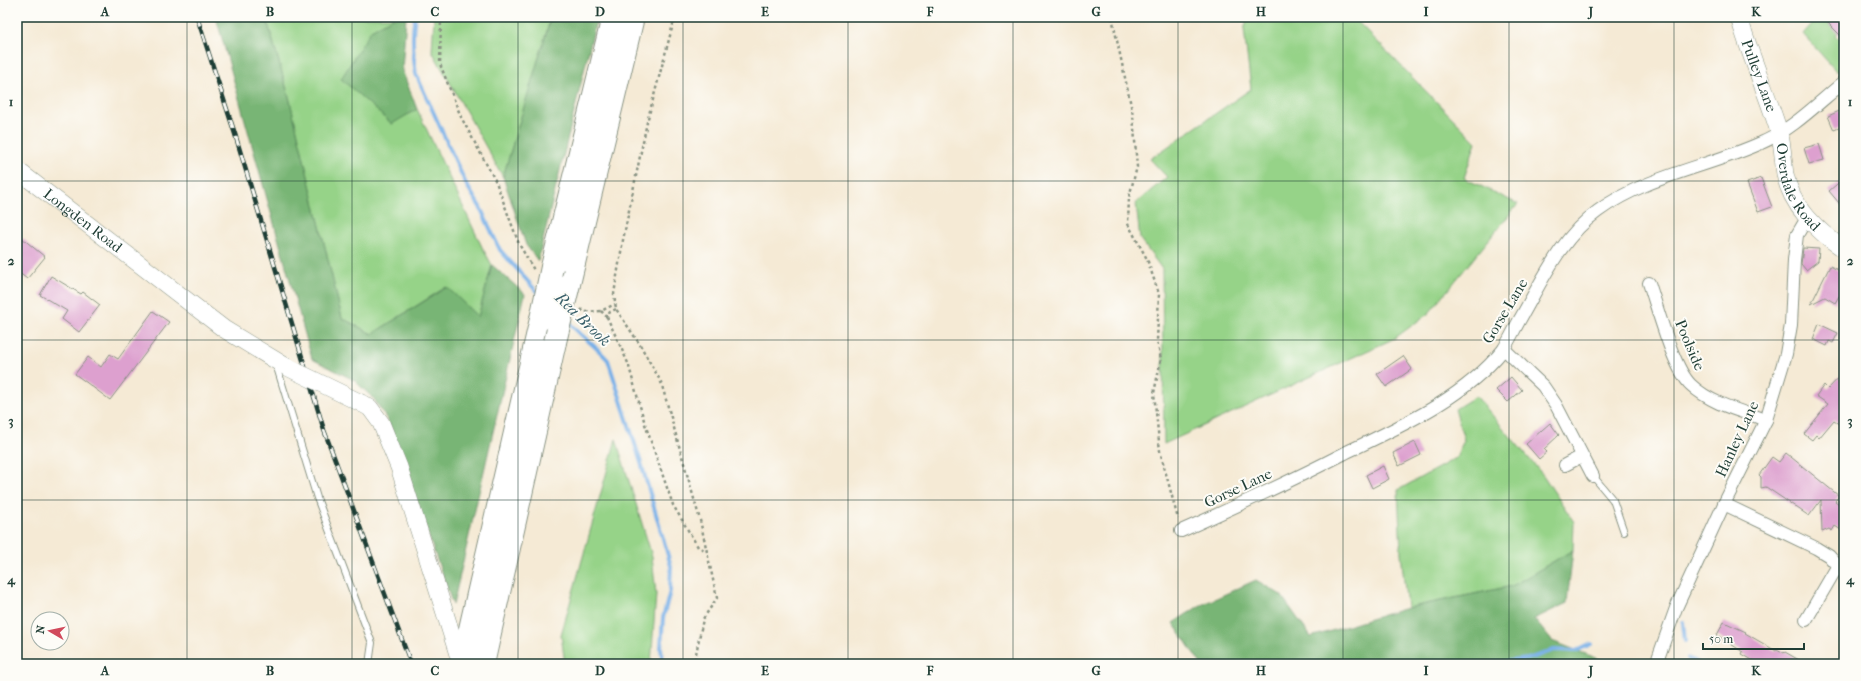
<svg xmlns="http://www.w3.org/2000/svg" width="1861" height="681" viewBox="0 0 1861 681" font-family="'IM FELL French Canon',serif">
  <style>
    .green { fill: #96d388; stroke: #5a885e }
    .forest { fill: #78b574; stroke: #4c7954 }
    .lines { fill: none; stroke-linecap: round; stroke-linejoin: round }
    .stream { stroke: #78b0e8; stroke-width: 4 }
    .building { fill: #dda0cf }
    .lane-casing { stroke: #8a9484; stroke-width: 8 }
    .street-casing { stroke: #8a9484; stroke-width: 14 }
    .secondary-casing { stroke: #8a9484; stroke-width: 18 }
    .highway-casing { stroke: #8a9484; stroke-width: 24 }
    .path { stroke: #8a9484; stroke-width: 2.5; stroke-dasharray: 3 3; stroke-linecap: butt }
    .lane { stroke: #fff; stroke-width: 6 }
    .street { stroke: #fff; stroke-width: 12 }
    .secondary { stroke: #fff; stroke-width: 17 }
    .highway { stroke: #fff; stroke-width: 22 }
    .rail-casing { stroke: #1f3d34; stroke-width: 4.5 }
    .rail { stroke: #fdfcf7; stroke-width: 3; stroke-dasharray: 9; stroke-linecap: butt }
    .secondary-bridge-casing { stroke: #8a9484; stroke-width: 18; stroke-linecap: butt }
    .highway-bridge-casing { stroke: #8a9484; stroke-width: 24; stroke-linecap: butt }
    .secondary-bridge { stroke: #fff; stroke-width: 17 }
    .highway-bridge { stroke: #fff; stroke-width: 22 }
    .grid { fill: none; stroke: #1f3d34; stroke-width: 1; stroke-opacity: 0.55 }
    .labels { text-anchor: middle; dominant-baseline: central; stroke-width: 4; stroke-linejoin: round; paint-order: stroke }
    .street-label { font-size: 15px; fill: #1f3d34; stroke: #fdfcf7 }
    .water-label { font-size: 16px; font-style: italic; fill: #3a606a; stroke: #fdfcf7 }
    .neatline { fill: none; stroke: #1f3d34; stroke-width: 1.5 }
    .grid-label { font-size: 13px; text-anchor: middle; font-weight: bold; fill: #1f3d34 }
  </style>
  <rect width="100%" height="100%" fill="#fdfcf7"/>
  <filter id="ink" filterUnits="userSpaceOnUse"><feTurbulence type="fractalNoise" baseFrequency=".025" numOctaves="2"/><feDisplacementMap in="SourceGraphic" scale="8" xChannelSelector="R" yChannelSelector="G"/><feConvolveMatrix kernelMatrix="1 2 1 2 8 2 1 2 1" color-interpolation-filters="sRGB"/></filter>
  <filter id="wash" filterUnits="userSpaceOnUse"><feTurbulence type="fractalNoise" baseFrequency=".012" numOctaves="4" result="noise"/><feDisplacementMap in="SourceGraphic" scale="16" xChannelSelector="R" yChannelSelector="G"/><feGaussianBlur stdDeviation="0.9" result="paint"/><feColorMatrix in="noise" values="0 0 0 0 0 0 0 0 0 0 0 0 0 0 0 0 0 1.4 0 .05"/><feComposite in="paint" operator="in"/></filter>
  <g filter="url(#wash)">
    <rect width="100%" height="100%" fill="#f5ead5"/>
    <!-- green -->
    <g class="green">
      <path d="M266,17H394L371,30L391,124L417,109L483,249L492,265L478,317L446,287L372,334L342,318L289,97Z"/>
      <path d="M434,17H551L503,177L432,51Z"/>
      <path d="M1248,17H1353L1476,142L1464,178L1518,204L1429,313L1395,338L1164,444L1162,269L1140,239L1136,203L1167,177L1150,159L1251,89L1244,29Z"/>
      <path d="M1818,17H1828L1825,21L1838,32L1836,35L1844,43V66L1837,72L1803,34Z"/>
      <path d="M1476,396L1543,475L1574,522L1573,550L1512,586L1407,608L1401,553L1398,490L1456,458L1464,440L1455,409Z"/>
      <path d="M616,439L652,556L656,594L651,664H565L561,635Z"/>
    </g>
    <!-- forest -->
    <g class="forest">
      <path d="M216,17H266L289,97L342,318L372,334L447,287L478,317L492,265L525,294L453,605L388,421L374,399L354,380L312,359Z"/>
      <path d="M394,17H406L402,70L417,109L392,124L341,79L371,30Z"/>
      <path d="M551,17H597L538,261L526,245L503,177Z"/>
      <path d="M1573,550L1567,603L1534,619L1552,641L1612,664H1201L1173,623L1199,606L1256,580L1281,595L1311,637L1407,608L1512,586Z"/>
    </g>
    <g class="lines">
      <!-- stream -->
      <g class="stream">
        <path d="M415,17C411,36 413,55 416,74L466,184L480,207L500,250L539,294"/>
        <path d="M567,321C580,335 595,345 608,360L642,466L671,566L670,591L663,618L661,648L663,664"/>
        <path d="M1683,622L1685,641"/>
        <path d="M1688,659L1699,664"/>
        <path d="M1488,664L1528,659L1554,650L1576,651L1591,644"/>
      </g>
    </g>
    <g id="blocks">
      <!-- building -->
      <g class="building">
        <path d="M1822,17H1839L1844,22V39Z"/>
        <path d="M1844,109V126L1834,130L1828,116Z"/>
        <path d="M1819,144L1824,160L1809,164L1804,148Z"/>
        <path d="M1761,178L1772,207L1758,212L1747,183Z"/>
        <path d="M1844,178V209L1829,191Z"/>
        <path d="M22,238L45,257L27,279L17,271V244Z"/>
        <path d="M1803,248L1819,249L1818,261L1806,270L1801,264Z"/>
        <path d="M1830,266L1844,273V299L1839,296L1835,303L1825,297L1811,304Z"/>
        <path d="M51,276L81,294L83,292L100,305L79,332L62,319L67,311L40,295Z"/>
        <path d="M153,311L169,322L110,400L75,374L88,357L101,367L110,354L118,359Z"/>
        <path d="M1819,324L1838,333L1833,343L1829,341L1827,346L1813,339Z"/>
        <path d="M1403,356L1412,369L1386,387L1377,374Z"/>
        <path d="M1844,372V427L1834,420L1819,438L1816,435L1812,440L1804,434L1828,404L1816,396L1824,385L1828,389Z"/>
        <path d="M1511,377L1522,390L1508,402L1496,390Z"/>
        <path d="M1550,423L1559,435L1544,449L1547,452L1539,459L1526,444Z"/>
        <path d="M1415,442L1421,455L1399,466L1393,453Z"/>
        <path d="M1786,453L1839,496L1835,501L1844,508V532L1835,526L1832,531L1829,529L1822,532L1821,500L1809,516L1766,487L1761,488V477L1759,475L1772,457L1779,462Z"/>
        <path d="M1383,466L1389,479L1372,488L1366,475Z"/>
        <path d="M1724,622L1746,632L1745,633L1776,651L1777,649L1784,653L1785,652L1806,664H1759L1742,654L1743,652L1717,635Z"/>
      </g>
    </g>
  </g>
  <g filter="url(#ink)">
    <use href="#blocks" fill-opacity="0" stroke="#8a9484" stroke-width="1"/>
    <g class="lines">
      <defs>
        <g id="lane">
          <path d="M276,364L317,498L372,643L369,664"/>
          <path d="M1593,476L1613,500L1624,532"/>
        </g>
        <g id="street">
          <path d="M1649,283C1658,309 1673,368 1691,385C1711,404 1741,411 1766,420"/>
          <path d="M1504,349L1543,386L1556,405L1593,476"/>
          <path d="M1565,465L1582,456"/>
          <path d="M1724,504L1816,548L1829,556L1844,573"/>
          <path d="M1181,531C1237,506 1291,481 1345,453C1401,426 1463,399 1503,350C1509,341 1514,330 1519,321C1541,283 1561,237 1598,211C1646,176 1708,167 1761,143C1792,130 1818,103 1844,82"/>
          <path d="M1806,620L1837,567"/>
          <path d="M1656,664L1676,608L1724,504L1766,420L1786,354L1791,325L1794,260L1797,235L1807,218"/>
        </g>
        <g id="secondary">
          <path id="s1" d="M1739,17C1750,56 1767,93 1779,132C1783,145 1783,161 1785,174C1791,206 1818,232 1844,249"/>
          <path id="s2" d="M17,170L224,329L285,366"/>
          <path d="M361,403L370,408L381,423L399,467L461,664"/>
        </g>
        <g id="highway">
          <path d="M552,267L613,17"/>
          <path d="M569,284L633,17"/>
          <path d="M462,664L541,319"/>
          <path d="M483,664L555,342"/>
        </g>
      </defs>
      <!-- lane casing -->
      <use href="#lane" class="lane-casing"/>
      <!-- street casing -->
      <use href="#street" class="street-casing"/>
      <!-- secondary casing -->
      <use href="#secondary" class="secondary-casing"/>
      <!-- highway casing -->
      <use href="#highway" class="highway-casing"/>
      <!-- path -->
      <g class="path">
        <path d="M441,17L440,64L461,117L496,182L519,244L534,270"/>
        <path d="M675,17L647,122L623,240L614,294L616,309L639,343L661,382L700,520L717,598L703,619L694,664"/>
        <path d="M1112,17L1133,115L1137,167L1129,197L1128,224L1147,259L1159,294L1157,341L1161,359L1154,393L1160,451L1178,519"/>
        <path d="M581,309L584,312L601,311L615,304"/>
        <path d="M616,309L610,312L607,317L628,363L645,424L673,505L698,547L707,551"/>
        <path d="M601,311L607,317"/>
      </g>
      <!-- lane -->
      <use href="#lane" class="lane"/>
      <!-- street -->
      <use href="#street" class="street"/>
      <!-- secondary -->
      <use href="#secondary" class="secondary"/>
      <!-- highway -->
      <use href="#highway" class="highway"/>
      <defs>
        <path id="rail" d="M197,17L235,134L324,430L411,664"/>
      </defs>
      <!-- rail casing -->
      <use href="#rail" class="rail-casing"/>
      <!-- rail -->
      <use href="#rail" class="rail"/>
      <defs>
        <path id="secondary-bridge" d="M285,366L361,403"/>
        <g id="highway-bridge">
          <path d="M541,319L552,267"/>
          <path d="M555,342L569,284"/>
        </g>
      </defs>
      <!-- secondary-bridge casing -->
      <use href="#secondary-bridge" class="secondary-bridge-casing"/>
      <!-- highway-bridge casing -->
      <use href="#highway-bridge" class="highway-bridge-casing"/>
      <!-- secondary-bridge -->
      <use href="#secondary-bridge" class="secondary-bridge"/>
      <!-- highway-bridge -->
      <use href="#highway-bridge" class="highway-bridge"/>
    </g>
  </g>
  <!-- grid -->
  <path class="grid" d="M187,17V664M352,17V664M518,17V664M683,17V664M848,17V664M1013,17V664M1178,17V664M1343,17V664M1509,17V664M1674,17V664M17,181H1844M17,340H1844M17,500H1844"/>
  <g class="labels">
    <!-- street labels -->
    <g class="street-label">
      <text stroke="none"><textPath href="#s1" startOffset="62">Pulley Lane</textPath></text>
      <text stroke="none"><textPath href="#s1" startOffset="181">Overdale Road</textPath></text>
      <text stroke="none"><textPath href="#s2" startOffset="83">Longden Road</textPath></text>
      <text transform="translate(1505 311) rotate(-59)">Gorse Lane</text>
      <text transform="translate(1690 345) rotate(67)">Poolside</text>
      <text transform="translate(1737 439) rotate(-65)">Hanley Lane</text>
      <text transform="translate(1238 488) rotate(-25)">Gorse Lane</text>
    </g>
    <!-- water labels -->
    <g class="water-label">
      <text transform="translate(583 319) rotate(44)">Rea Brook</text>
    </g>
  </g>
  <!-- margin -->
  <rect width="1861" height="681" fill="none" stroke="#fdfcf7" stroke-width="44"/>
  <!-- north arrow -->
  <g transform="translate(50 631) rotate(279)"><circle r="19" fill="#fdfcf7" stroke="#a4b0a9"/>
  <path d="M0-3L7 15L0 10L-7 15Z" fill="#d1495b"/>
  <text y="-6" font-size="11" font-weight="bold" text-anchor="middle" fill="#1f3d34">N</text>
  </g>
  <!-- scale -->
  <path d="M1703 643v6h101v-6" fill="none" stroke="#1f3d34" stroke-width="2"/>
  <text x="1709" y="643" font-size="12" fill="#1f3d34" stroke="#fdfcf7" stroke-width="3" paint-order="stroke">50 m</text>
  <rect x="22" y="22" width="1817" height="637" class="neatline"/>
  <g class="grid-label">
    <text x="105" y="16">A</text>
    <text x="270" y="16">B</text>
    <text x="435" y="16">C</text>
    <text x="600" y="16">D</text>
    <text x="765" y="16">E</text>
    <text x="930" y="16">F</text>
    <text x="1096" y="16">G</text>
    <text x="1261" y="16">H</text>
    <text x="1426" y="16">I</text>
    <text x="1591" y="16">J</text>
    <text x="1756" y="16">K</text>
    <text x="11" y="106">1</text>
    <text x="1850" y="106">1</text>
    <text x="11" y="265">2</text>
    <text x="1850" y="265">2</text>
    <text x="11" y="425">3</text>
    <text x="1850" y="425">3</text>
    <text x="11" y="584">4</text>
    <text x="1850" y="584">4</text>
    <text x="105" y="675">A</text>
    <text x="270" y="675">B</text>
    <text x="435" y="675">C</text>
    <text x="600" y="675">D</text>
    <text x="765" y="675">E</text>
    <text x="930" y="675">F</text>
    <text x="1096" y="675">G</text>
    <text x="1261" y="675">H</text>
    <text x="1426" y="675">I</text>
    <text x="1591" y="675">J</text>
    <text x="1756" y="675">K</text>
  </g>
</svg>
